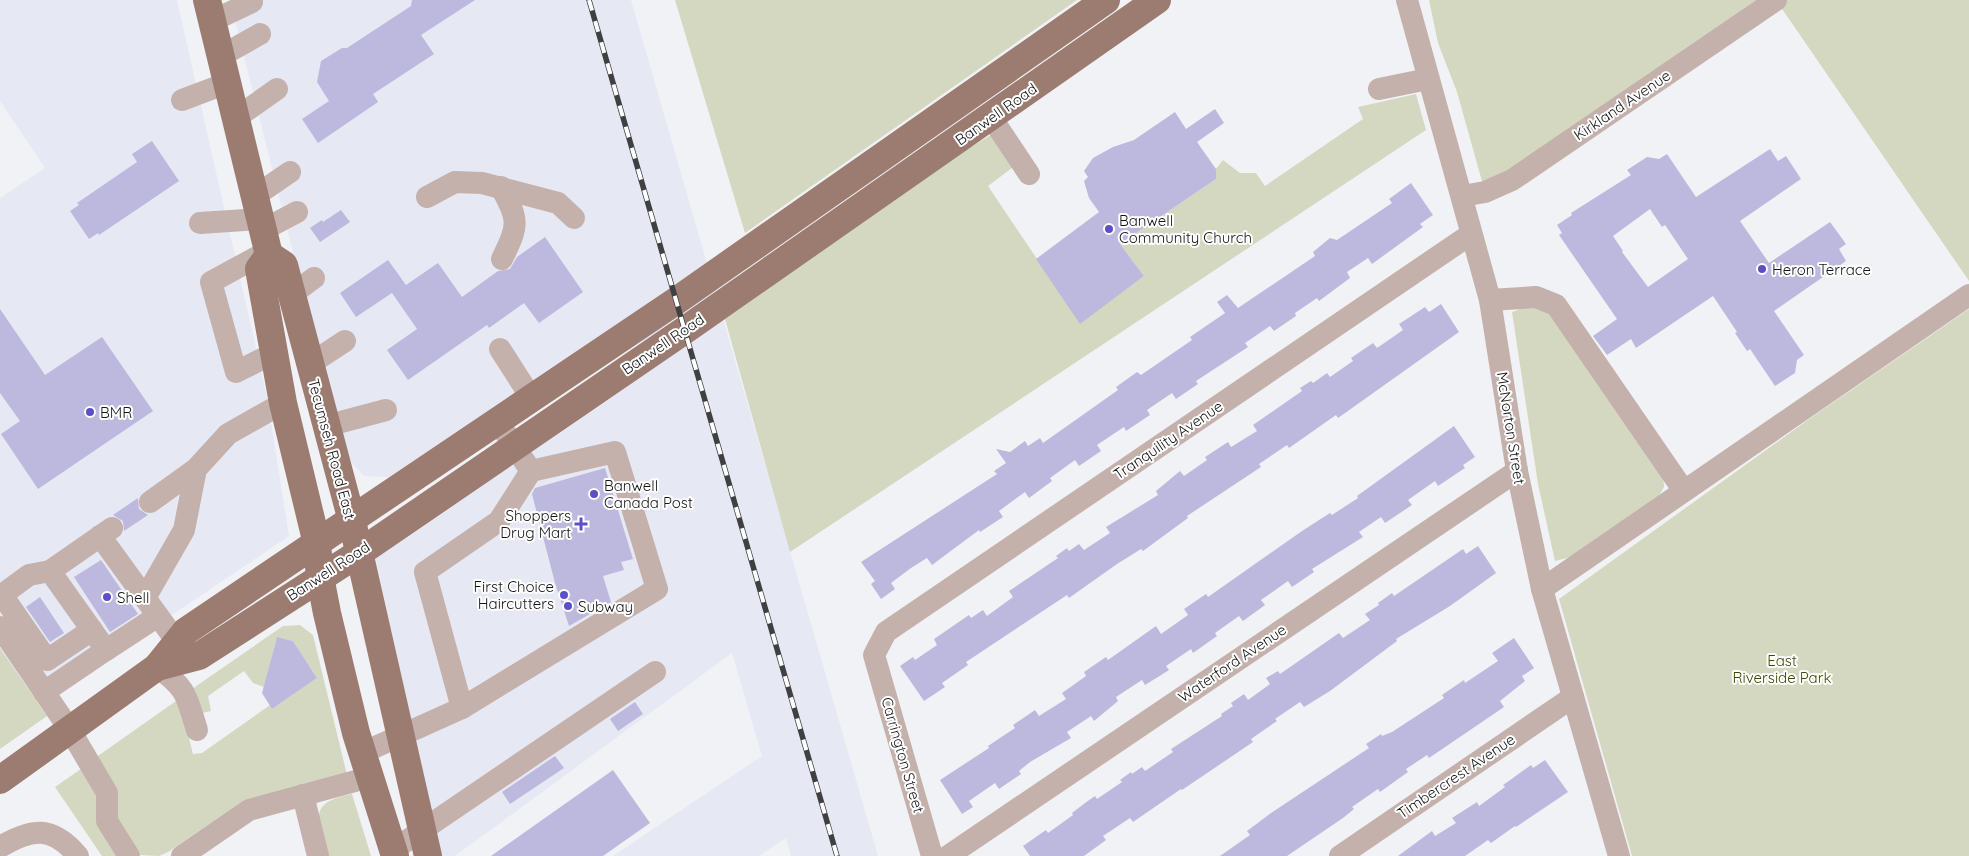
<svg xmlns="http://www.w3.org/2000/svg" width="1969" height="856" viewBox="0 0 1969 856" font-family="Quicksand,sans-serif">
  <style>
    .built { fill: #e6e8f4 }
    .green { fill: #d4d8c0 }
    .building { fill: #bdb9de; fill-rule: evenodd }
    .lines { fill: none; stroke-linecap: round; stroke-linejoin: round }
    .minor { stroke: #c4b1ac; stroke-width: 22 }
    .major { stroke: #9c7b71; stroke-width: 28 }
    .rail-casing { stroke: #3f4042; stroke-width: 5.5 }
    .rail { stroke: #fff; stroke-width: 4; stroke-dasharray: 11; stroke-linecap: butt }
    .poi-dot { fill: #5c50c8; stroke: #fff; stroke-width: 2 }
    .labels { text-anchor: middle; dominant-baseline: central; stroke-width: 4; stroke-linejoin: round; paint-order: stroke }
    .street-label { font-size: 15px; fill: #141516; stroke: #fff }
    .poi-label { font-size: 15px; fill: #141516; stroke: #fff; text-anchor: start }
    .park-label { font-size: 15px; fill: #414706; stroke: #fff }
  </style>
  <rect width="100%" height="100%" fill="#f1f2f6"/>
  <!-- built -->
  <g class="built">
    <path d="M0,0H177L267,397L289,536L55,694L0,616V198L45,168L0,101Z"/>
    <path d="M230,0H631L878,856H791L786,838L759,856H613L762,756L732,653L455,856H441L374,551L649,363L635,314L389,477L364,476L351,462L326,384Z"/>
  </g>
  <!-- green -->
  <g class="green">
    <path d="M675,0H1077L745,233Z"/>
    <path d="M1429,0H1969V281L1776,0L1485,192L1457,92L1438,43Z"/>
    <path d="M1416,94L1426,130L790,552L725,319L952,158L991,135L1016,165L988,186L1080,323L1144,276L1120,244L1216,179V169L1223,160L1240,173H1256L1265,186L1363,119L1358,107Z"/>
    <path d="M1543,305L1663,472L1664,487L1657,499L1575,556L1555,561L1538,484L1512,312L1529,306Z"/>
    <path d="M1969,309V856H1632L1559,599L1812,417Z"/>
    <path d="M300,625L313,635L347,775L243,801L168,852L159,856L139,855L120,827L95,758L176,701L181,707L193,754L202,753L270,705L272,709L317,678L293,641L280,638L276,640L264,687L253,683L244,671L208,696L211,711L202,713L192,689L283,626Z"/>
    <path d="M0,648L47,716L0,749Z"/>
    <path d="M81,769L92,785L118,856H102L55,787Z"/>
    <path d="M352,794L371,856H326C319,819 306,803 352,794Z"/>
  </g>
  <!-- building -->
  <g class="building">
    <path d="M412,0H475L421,35L434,54L373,94L378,102L318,143L302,119L329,101L317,82L321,61L342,48H347L411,6Z"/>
    <path d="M1215,109L1224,123L1197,142L1216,169V179L1120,244L1144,276L1080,324L1036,259L1099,212L1089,198L1084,181L1088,177L1084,171L1093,158L1113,147L1134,140L1175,112L1186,129Z"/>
    <path d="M152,141L179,181L99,235L98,233L89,239L70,211L79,205L77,203L137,162L132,154Z"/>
    <path d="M1770,149L1778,161L1786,156L1801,179L1740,221L1769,263L1830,222L1846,244L1839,249L1846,261L1774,311L1804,355L1797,360L1795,373L1775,386L1750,349L1747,351L1735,333L1737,332L1713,296L1636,348L1631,339L1607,355L1593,336L1617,319L1559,235L1562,233L1557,225L1572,215L1571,213L1631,175L1627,170L1647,157L1659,159L1667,154L1696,197ZM1650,209L1662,227L1665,225L1688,259L1648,287L1622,252L1623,251L1613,236Z"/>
    <path d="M1411,183L1433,215L1420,224L1423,227L1372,264L1368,258L1347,272L1350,278L1319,301L1317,298L1295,313L1296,316L1274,331L1270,326L1245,343L1248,347L1196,381L1198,384L1176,399L1172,393L1147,410L1150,415L1126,431L1124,427L1097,445L1101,451L1079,466L1075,460L1050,478L1052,481L1029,498L1025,492L999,511L1003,517L980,532L979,530L932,565L927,558L911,568L891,583L895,589L881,599L871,584L875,581L861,562L997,474L994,471L1006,463L996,449L1010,452L1025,441L1028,446L1040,438L1043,443L1118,390L1116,387L1137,372L1141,375L1192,340L1190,337L1225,313L1217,302L1227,295L1238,308L1315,256L1313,252L1330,238L1337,240L1392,203L1389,199Z"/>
    <path d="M341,210L350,222L320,242L310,228L322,220L323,222Z"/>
    <path d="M545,237L583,292L539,323L524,303L489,328L487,325L408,380L387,350L417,329L392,293L356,317L340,293L388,260L406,285L438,263L462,297L498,271L510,269L517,257Z"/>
    <path d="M1441,304L1459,332L1338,418L1336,415L1289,448L1287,445L1259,464L1261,467L1187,516L1188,518L1143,551L1141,549L1117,564L1069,598L1067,595L966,662L968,665L942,683L945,687L924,701L900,666L913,657L915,660L937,645L934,639L969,615L971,618L983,610L987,616L1013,597L1009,591L1058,558L1056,556L1067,548L1069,551L1079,544L1084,550L1110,533L1106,527L1158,495L1156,491L1180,471L1184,476L1207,460L1205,457L1228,442L1231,447L1257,431L1253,425L1302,391L1300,388L1311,381L1313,383L1327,373L1330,377L1353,361L1351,358L1373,343L1377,348L1403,330L1399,324L1425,307L1429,312Z"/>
    <path d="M0,309L45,375L102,337L153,411L38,489L1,434L20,421L0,393Z"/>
    <path d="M1454,426L1475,457L1463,465L1465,468L1438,486L1435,481L1408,500L1412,505L1385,523L1381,517L1359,532L1363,537L1312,569L1314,572L1292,587L1288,581L1261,600L1265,605L1243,621L1239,616L1215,633L1217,636L1193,653L1191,649L1166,666L1169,670L1158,677L1145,685L1142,680L1116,697L1118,701L1094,721L1091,716L1067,732L1071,738L1030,762L1019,771L1021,774L999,789L995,783L969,801L973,807L962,814L940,780L989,748L988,746L1015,728L1013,725L1035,710L1039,716L1066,699L1062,693L1086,676L1084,672L1106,657L1108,660L1156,626L1161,634L1188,615L1184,609L1206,594L1208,597L1302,531L1330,513L1332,515L1358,498L1357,496Z"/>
    <path d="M605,468L633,559L621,562L624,570L603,576L611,602L569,626L555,583L532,494L535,488Z"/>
    <path d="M138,498L139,509L148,515L124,531L123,521L113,515Z"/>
    <path d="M1478,546L1496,573L1450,606L1396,639L1397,641L1330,691L1304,707L1300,702L1275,719L1277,721L1251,739L1253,742L1182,790L1181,789L1133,822L1130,818L1103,836L1106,840L1084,856H1030L1023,846L1046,830L1048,833L1073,815L1072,813L1085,803L1095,796L1097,799L1122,782L1120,780L1131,772L1132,774L1142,767L1145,771L1173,752L1171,749L1222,716L1221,714L1233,706L1231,703L1244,694L1248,700L1270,684L1266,678L1278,671L1280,674L1339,633L1343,638L1370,620L1365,614L1379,605L1378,603L1392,593L1394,596L1463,549L1466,554Z"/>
    <path d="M101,560L138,614L110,632L74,577Z"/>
    <path d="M40,597L64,633L50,642L26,607Z"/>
    <path d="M277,637L293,641L317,678L272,709L262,693Z"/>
    <path d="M1514,638L1534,668L1522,676L1525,681L1500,701L1504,707L1429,758L1427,755L1406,769L1408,772L1380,792L1378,789L1352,807L1354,809L1343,818L1287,856H1220L1250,835L1247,831L1271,813L1369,748L1366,744L1381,734L1382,736L1392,732L1444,698L1442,695L1464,680L1465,683L1498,661L1492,653Z"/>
    <path d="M635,702L643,714L618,731L610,719Z"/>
    <path d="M555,756L564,768L510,804L502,792Z"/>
    <path d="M1545,760L1568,792L1516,827L1515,826L1491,843L1488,840L1465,856H1398L1432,831L1435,836L1456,823L1452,818L1477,802L1479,806L1505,787L1503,785L1513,778L1531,765L1533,768Z"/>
    <path d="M613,770L650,823L603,856H491Z"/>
  </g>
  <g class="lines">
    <!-- minor -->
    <g class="minor">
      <path d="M1407,0L1490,300L1517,471L1542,589L1619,856"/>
      <path d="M212,21L252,2"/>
      <path d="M221,56L260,34"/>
      <path d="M1379,89L1428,79"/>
      <path d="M182,100L227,83"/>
      <path d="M991,117L1029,174"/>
      <path d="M236,118L277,89"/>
      <path d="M501,187C519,221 519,224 502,259"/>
      <path d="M255,196L290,172"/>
      <path d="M1462,196L1485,192L1512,180L1776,0"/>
      <path d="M427,197L455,182L482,183L558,203L574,218"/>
      <path d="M200,223L260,219"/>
      <path d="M263,230L297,212"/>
      <path d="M268,251L211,282L236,372L274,353"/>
      <path d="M291,295L314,278"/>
      <path d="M1490,300L1536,297L1556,305L1684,491"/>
      <path d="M500,349L532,399"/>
      <path d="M310,364L345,341"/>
      <path d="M326,426L386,410"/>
      <path d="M150,502L196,469"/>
      <path d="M100,536L177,642"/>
      <path d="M50,571L29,575L2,595L47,660L92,630"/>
      <path d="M1542,589L1969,295"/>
      <path d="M145,598L184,530L196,469L228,434L283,403"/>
      <path d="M0,627L70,730L107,793V821L129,856"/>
      <path d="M106,650L158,616"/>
      <path d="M157,667C188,689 186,696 197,730"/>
      <path d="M44,692L106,650L50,571L112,528"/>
      <path d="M462,708L425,572L499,521L531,471L498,422"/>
      <path d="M362,753L462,708L657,589L615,452L531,471"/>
      <path d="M303,795L318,856"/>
      <path d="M0,847C32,828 52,825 78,856"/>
      <path d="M393,850L655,672"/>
      <path d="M182,856L249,810L370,777"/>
      <path d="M932,856L874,655L886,632L1471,234"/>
      <path d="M948,856L1517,471"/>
      <path d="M1340,856L1573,697"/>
    </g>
    <!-- major -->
    <g class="major">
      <path d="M207,0L269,255L284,265L352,521L428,856"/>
      <path d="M269,255L259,269L283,403L317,544L320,577L327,613L356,733L395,856"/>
      <path d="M157,667L199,656L359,553L685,330L1157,0"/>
      <path d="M0,780L157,667L186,631L676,301L1106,0"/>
    </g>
    <defs>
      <path id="rail" d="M589,0L837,856"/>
    </defs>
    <!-- rail casing -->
    <use href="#rail" class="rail-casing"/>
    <!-- rail -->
    <use href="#rail" class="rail"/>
  </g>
  <!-- markers -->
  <g class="poi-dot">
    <circle cx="1109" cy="229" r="5"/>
    <circle cx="1762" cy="269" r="5"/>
    <circle cx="90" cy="412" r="5"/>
    <circle cx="594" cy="494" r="5"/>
    <path d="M578.5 516.5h5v5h5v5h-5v5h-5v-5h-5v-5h5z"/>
    <circle cx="564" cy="595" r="5"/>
    <circle cx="107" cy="597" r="5"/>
    <circle cx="568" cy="606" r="5"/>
  </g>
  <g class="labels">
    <!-- street labels -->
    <g class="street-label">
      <text transform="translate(1622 105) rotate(-34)">Kirkland Avenue</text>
      <text transform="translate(996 114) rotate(-35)">Banwell Road</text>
      <text transform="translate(663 344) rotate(-34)">Banwell Road</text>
      <text transform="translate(1511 428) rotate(81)">McNorton Street</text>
      <text transform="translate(1168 440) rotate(-34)">Tranquility Avenue</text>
      <text transform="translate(332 449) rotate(75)">Tecumseh Road East</text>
      <text transform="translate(328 571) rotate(-33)">Banwell Road</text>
      <text transform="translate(1232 663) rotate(-34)">Waterford Avenue</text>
      <text transform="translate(903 755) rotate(74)">Carrington Street</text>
      <text transform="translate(1456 776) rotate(-34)">Timbercrest Avenue</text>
    </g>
    <!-- poi labels -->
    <g class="poi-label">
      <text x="1119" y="220">Banwell<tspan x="1119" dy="17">Community Church</tspan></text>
      <text x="1772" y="269">Heron Terrace</text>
      <text x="100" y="412">BMR</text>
      <text x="604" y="485">Banwell<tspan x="604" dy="17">Canada Post</tspan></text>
      <text x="571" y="515" text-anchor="end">Shoppers<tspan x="571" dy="17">Drug Mart</tspan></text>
      <text x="554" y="586" text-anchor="end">First Choice<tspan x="554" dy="17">Haircutters</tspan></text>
      <text x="117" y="597">Shell</text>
      <text x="578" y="606">Subway</text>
    </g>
    <!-- park labels -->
    <g class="park-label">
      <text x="1782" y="660">East<tspan x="1782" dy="17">Riverside Park</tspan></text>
    </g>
  </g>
</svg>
